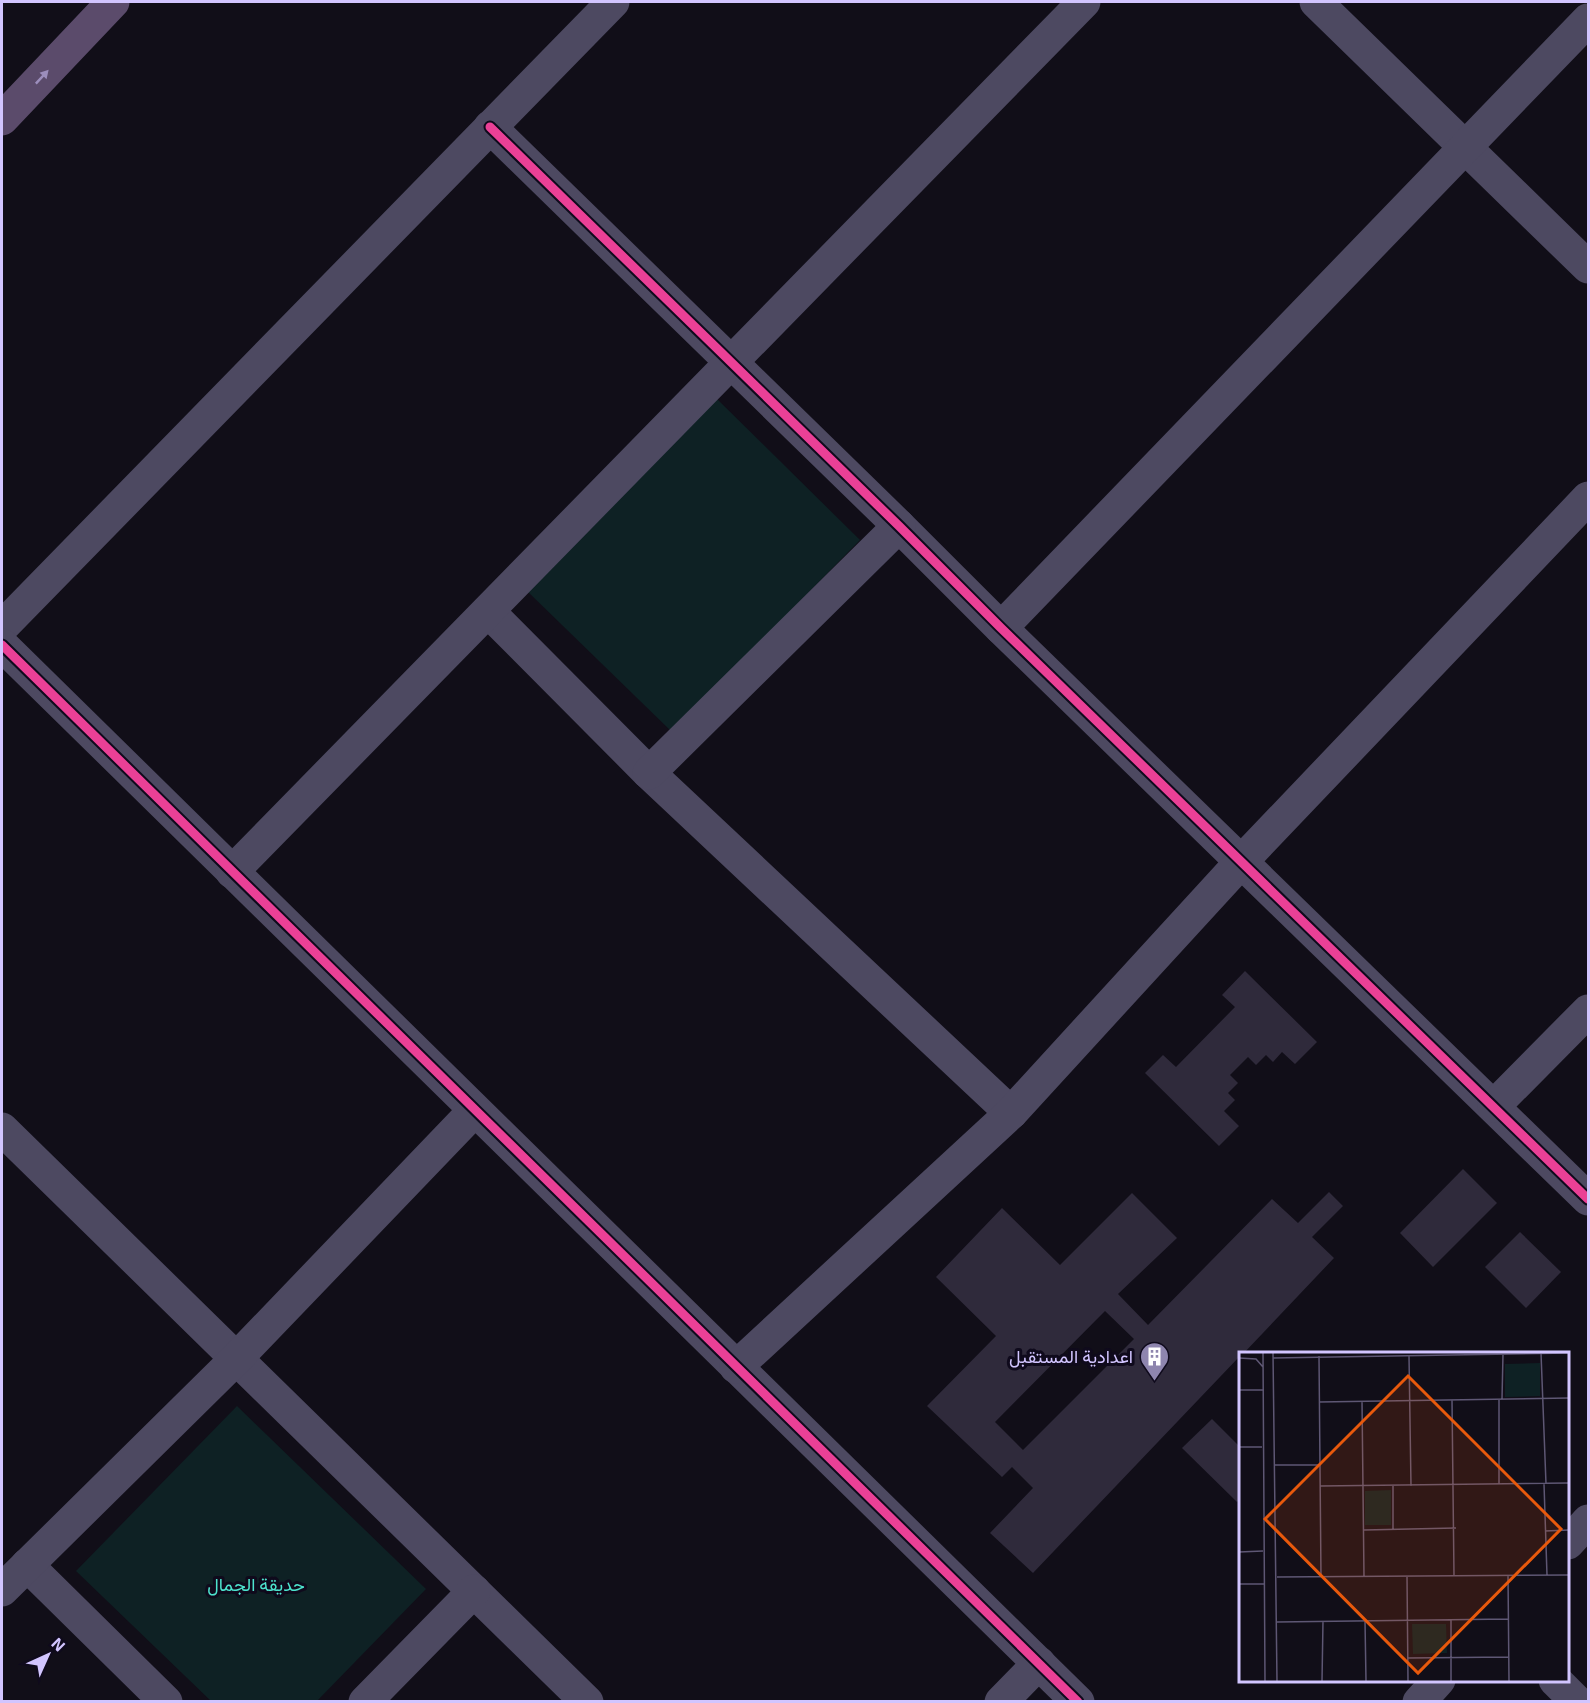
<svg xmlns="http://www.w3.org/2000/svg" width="1590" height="1703" viewBox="0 0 1590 1703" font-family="'Exo 2',Vazirmatn,sans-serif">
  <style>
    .green { fill: #0e2124 }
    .building { fill: #2f2a3b; fill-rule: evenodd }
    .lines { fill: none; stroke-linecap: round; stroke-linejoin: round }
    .minor { stroke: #4d4961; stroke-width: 33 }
    .major { stroke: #5b4b6b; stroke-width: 33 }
    .cycleway-casing { stroke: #0f0a1c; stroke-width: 13 }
    .cycleway { stroke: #ea4096; stroke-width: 9 }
    .oneway { fill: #9c8ebc }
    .labels { text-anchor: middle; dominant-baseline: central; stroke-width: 6; stroke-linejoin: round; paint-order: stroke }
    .poi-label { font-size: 18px; fill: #d2c5ff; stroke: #0f0a1c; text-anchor: end }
    .park-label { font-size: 18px; fill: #4de3cd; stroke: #0f0a1c }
    .inset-road { fill: none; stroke: #5e5774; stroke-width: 1.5 }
    .view { fill: #e8590c; fill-opacity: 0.15; stroke: #e8590c; stroke-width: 3 }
    .inset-edge { fill: none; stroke: #d2c5ff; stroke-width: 3 }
  </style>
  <rect width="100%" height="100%" fill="#110e18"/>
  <!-- green -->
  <g class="green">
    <path d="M715,397L860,540L672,732L525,589Z"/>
    <path d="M237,1406L426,1589L317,1701H211L76,1571Z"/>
  </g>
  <!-- building -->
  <g class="building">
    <path d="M1245,971L1317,1042L1295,1064L1282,1052L1273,1062L1266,1055L1256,1065L1248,1057L1230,1075L1238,1083L1228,1093L1235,1100L1224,1111L1239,1126L1219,1146L1145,1073L1163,1055L1176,1067L1235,1007L1222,995Z"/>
    <path d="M1463,1169L1497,1203L1433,1267L1400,1233Z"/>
    <path d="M1329,1192L1343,1206L1312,1237L1334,1258L1243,1354H1240V1356L1033,1573L990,1533L1033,1488L1012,1467L1002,1477L927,1406L996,1336L936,1277L1002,1208L1060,1265L1132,1193L1177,1238L1118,1294L1148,1325L1272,1199L1298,1223ZM1105,1311L1134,1339L1023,1450L995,1422Z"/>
    <path d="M1520,1232L1561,1272L1526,1308L1485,1267Z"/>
    <path d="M1212,1419L1240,1447V1499L1237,1502L1182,1448Z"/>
  </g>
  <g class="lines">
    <!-- minor -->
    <g class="minor">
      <path d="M1316,2L1588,267"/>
      <path d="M490,127L899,526L1001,628L1588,1199"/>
      <path d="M488,611L649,773L1011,1113"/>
      <path d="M2,627L613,2"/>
      <path d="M1001,628L1588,20"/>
      <path d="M2,645L1078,1702"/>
      <path d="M649,773L899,526"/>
      <path d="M232,872L1084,2"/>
      <path d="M1494,1106L1588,1011"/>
      <path d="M2,1129L587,1702"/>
      <path d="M736,1367L1011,1113L1242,861L1588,498"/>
      <path d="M1568,1543L1588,1521"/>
      <path d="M27,1565L166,1702"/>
      <path d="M2,1590L237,1358L474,1111"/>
      <path d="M1555,1680L1577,1702"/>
      <path d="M365,1702L474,1591"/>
      <path d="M1001,1702L1039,1663"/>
      <path d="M1419,1702L1439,1680"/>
    </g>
    <!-- major -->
    <path class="major" d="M2,119L113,2"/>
    <defs>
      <g id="cycleway">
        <path d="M490,127L899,526L1001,628L1588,1199"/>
        <path d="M2,645L1078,1702"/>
      </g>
    </defs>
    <!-- cycleway casing -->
    <use href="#cycleway" class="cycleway-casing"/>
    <!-- cycleway -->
    <use href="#cycleway" class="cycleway"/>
  </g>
  <!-- one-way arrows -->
  <defs><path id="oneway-solid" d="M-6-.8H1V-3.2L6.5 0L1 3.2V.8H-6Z" transform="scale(1.5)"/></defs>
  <use class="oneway" href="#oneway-solid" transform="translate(42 77) rotate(-47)"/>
  <!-- icons -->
  <defs>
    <symbol id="building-pin" viewBox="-11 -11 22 30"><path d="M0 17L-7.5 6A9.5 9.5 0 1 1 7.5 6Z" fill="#8e85ae" stroke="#0f0a1c"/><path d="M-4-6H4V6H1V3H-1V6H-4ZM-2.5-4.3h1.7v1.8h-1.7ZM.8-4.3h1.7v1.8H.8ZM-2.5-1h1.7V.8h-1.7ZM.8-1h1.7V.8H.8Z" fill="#fff"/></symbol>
  </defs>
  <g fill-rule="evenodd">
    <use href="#building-pin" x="1138" y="1340" width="33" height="45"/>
  </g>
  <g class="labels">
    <!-- poi labels -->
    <g class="poi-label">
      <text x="1133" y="1356">اعدادية المستقبل</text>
    </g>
    <!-- park labels -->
    <g class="park-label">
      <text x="256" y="1584">حديقة الجمال</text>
    </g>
  </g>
  <!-- overview -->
  <g transform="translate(1239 1352)">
    <rect width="330" height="330" fill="#110e18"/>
    <path d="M301,11V44L266,45V12ZM152,138V173H126V139ZM173,272H207L208,301L174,302Z" fill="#0e2124"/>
    <path class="inset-road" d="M24,1L26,329M34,1L38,329M302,1L307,132M80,4L82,225M170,4L172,134M0,6L17,7L24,15M34,6L330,1M0,38H25M260,47V132M263,47L264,2M213,48L215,224M123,49L125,225M80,50L330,46M0,95H23M35,113H81M305,132L308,223M81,134L330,131M125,178L217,176M154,178V134M306,179L330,178M0,200L24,199M269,223L270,329M168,224L169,329M38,225L330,223M0,232H25M212,268V329M126,269L127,329M38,270L269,267M169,306L270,305M83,329L84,269"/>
    <path class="view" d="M169,24L322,177L179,321L26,167Z"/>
    <rect width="330" height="330" class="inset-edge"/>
  </g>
  <!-- border -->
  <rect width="1590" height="1703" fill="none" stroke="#d2c5ff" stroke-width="6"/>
  <!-- north arrow -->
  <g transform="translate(48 1655) rotate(45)" stroke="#0f0a1c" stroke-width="4.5" paint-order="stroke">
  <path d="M0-4.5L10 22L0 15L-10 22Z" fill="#d2c5ff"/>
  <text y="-9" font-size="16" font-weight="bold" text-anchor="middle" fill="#d2c5ff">N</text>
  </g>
</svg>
